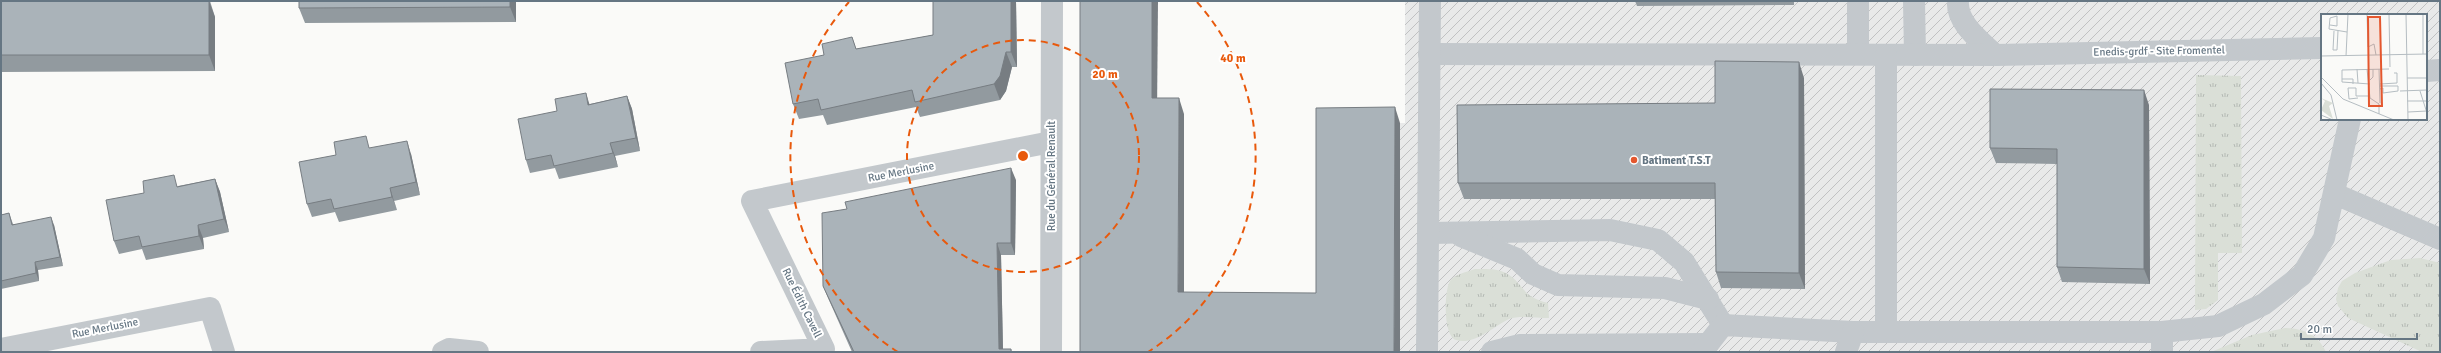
<svg xmlns="http://www.w3.org/2000/svg" width="2441" height="353" viewBox="0 0 2441 353" font-family="Signika,sans-serif">
  <style>
    .industrial { fill: url(#industrial-furrows); fill-rule: evenodd }
    .grass { fill: url(#grass-tufts) }
    .lines { fill: none; stroke-linecap: round; stroke-linejoin: round }
    .minor { stroke: #c3c8cc; stroke-width: 22 }
    .wall { fill: #929a9f }
    .shaded-wall { fill: #777d82 }
    .building { fill: #aab3b9; stroke: #777d82 }
    .ring { fill: none; stroke: #e8590c; stroke-width: 2; stroke-dasharray: 7 5 }
    .poi-dot { fill: #e4572e; stroke: #fff; stroke-width: 1.5 }
    .labels { text-anchor: middle; dominant-baseline: central; stroke-width: 4; stroke-linejoin: round; paint-order: stroke }
    .street-label { font-size: 11px; fill: #657683; stroke: #fff }
    .poi-label { font-size: 11px; font-weight: bold; fill: #657683; stroke: #fff; text-anchor: start }
    .inset-road { fill: none; stroke: #b5bdc2; stroke-width: 1 }
    .view { fill: #e4572e; fill-opacity: 0.15; stroke: #e4572e; stroke-width: 2 }
    .inset-edge { fill: none; stroke: #657683; stroke-width: 2 }
    .centre { fill: #e8590c; stroke: #fff; stroke-width: 2 }
    .ring-label { font-size: 12px; text-anchor: middle; font-weight: bold; fill: #e8590c; stroke: #fff; stroke-width: 4; stroke-linejoin: round; paint-order: stroke }
  </style>
  <defs>
    <pattern id="industrial-furrows" width="10" height="10" patternUnits="userSpaceOnUse"><rect width="10" height="10" fill="#e8e9e9"/><path d="M-1 1l2-2M0 10L10 0M9 11l2-2" fill="none" stroke="#c0c1c2"/></pattern>
    <pattern id="grass-tufts" width="24" height="20" patternUnits="userSpaceOnUse"><rect width="24" height="20" fill="#dadfd7"/><path d="M3 7l-1-3M5 7V3M7 7l1-3M15 17l-1-3M17 17v-4M19 17l1-3" fill="none" stroke="#b4b9b4"/></pattern>
  </defs>
  <rect width="100%" height="100%" fill="#fafaf8"/>
  <!-- industrial -->
  <path class="industrial" d="M1405,1H2440V352H1086L1320,305L1316,123H1405ZM2322,15H2426V119H2322Z"/>
  <!-- grass -->
  <g class="grass">
    <path d="M2196,75L2241,76L2242,253H2218V300L2206,309L2195,310Z"/>
    <path d="M2420,258L2440,263V352H2422L2348,318L2338,306L2336,299L2338,288L2342,281L2355,273L2391,260Z"/>
    <path d="M1475,269C1485,269 1497,268 1506,273C1525,284 1520,296 1548,303L1549,318C1537,318 1519,315 1509,319C1494,326 1474,346 1456,340C1443,336 1444,291 1450,281C1455,274 1467,272 1475,269Z"/>
    <path d="M2285,328C2305,329 2317,334 2326,352H2211L2252,335Z"/>
  </g>
  <g class="lines">
    <!-- minor -->
    <g class="minor">
      <path d="M1858,1V54"/>
      <path d="M1914,1L1915,55"/>
      <path d="M1958,1C1956,23 1981,41 1995,55"/>
      <path d="M1429,54L1995,55L2322,48"/>
      <path d="M2426,71L2440,70"/>
      <path d="M2335,194L2440,239"/>
      <path d="M1428,233L1610,230L1658,240L1684,262L1723,325"/>
      <path d="M1461,236L1517,259L1533,274L1558,285L1665,288L1708,299"/>
      <path d="M1886,332V55"/>
      <path d="M1,349L210,308L224,352"/>
      <path d="M443,352L449,349L478,352"/>
      <path d="M761,352L824,349L752,201L1051,142"/>
      <path d="M1051,352L1052,1"/>
      <path d="M1427,352L1430,1"/>
      <path d="M1492,352L1520,345L1708,344"/>
      <path d="M1702,352L1723,325L1853,332H2162L2218,326L2264,304L2302,275L2324,238L2350,119"/>
      <path d="M1846,352L1853,332"/>
      <path d="M2162,352V332"/>
    </g>
  </g>
  <!-- wall -->
  <g class="wall">
    <path d="M1,1H210L215,17V71L1,72Z"/>
    <path d="M299,1H516V22L305,23L299,8Z"/>
    <path d="M1016,1L1017,67H1012L1006,91L1000,100L920,117L916,107L827,125L823,115L799,119L793,104L824,55L852,37L856,49L933,35Z"/>
    <path d="M1635,1H1794V5L1637,6Z"/>
    <path d="M1804,78L1805,289L1721,288L1716,272L1715,199H1464L1458,183Z"/>
    <path d="M627,96L632,109L640,151L615,156L618,167L559,179L555,168L530,173L526,160L590,104Z"/>
    <path d="M2149,105L2150,284L2062,282L2057,267V164L1996,163L1990,148Z"/>
    <path d="M370,148L411,154L420,195L394,201L397,210L339,222L335,212L312,217L307,204L336,155Z"/>
    <path d="M215,179L220,192L229,232L203,238L204,249L146,260L142,249L119,254L114,241L178,186Z"/>
    <path d="M1016,180L1015,255H1001L1003,349H1011L1012,352H852L828,298L823,286Z"/>
    <path d="M9,213L13,224L54,225L63,266L38,270L39,281L1,289V215Z"/>
  </g>
  <!-- shaded-wall -->
  <g class="shaded-wall">
    <path d="M209,1L215,17V71L209,55Z"/>
    <path d="M510,1H516V22L510,7Z"/>
    <path d="M1011,1H1016L1017,67L1011,52Z"/>
    <path d="M1152,1H1158L1157,114L1152,98Z"/>
    <path d="M1006,52L1012,67L1006,91L1000,100L994,84Z"/>
    <path d="M1799,62L1804,78L1805,289L1799,273Z"/>
    <path d="M2144,90L2149,105L2150,284L2144,269Z"/>
    <path d="M586,93L590,106L588,105Z"/>
    <path d="M627,96L632,109L640,151L636,138Z"/>
    <path d="M1179,98L1184,114V308L1178,292Z"/>
    <path d="M1395,107L1400,123V352H1394Z"/>
    <path d="M407,141L411,154L420,195L416,182Z"/>
    <path d="M610,143L615,156L618,167L613,153Z"/>
    <path d="M1011,168L1016,180L1015,255L1011,243Z"/>
    <path d="M215,179L220,192L229,232L224,219Z"/>
    <path d="M390,188L394,201L397,210L392,197Z"/>
    <path d="M51,217L54,225L63,266L60,257Z"/>
    <path d="M198,225L203,238L204,249L199,236Z"/>
    <path d="M997,243L1001,255L1003,352L999,349Z"/>
    <path d="M35,262L38,270L39,281L36,273Z"/>
  </g>
  <!-- building -->
  <g class="building">
    <rect x="1" y="1" width="208" height="54"/>
    <path d="M299,1H510V7L299,8Z"/>
    <path d="M933,1H1011V52H1006L1000,76L994,84L915,102L912,90L821,110L818,99L793,104L785,63L824,55L822,44L852,37L856,49L933,35Z"/>
    <path d="M1080,1H1152V98H1179L1178,292L1316,293V108L1395,107L1394,352H1080Z"/>
    <path d="M1715,61L1799,62V273L1716,272L1715,183H1458L1457,105L1715,103Z"/>
    <path d="M1990,89L2144,90V269L2057,267V149L1990,148Z"/>
    <path d="M586,93L588,105L627,96L636,138L610,143L613,153L554,166L551,155L526,160L518,119L557,111L555,99Z"/>
    <path d="M366,136L369,148L407,141L416,182L390,188L392,197L334,209L331,199L307,204L299,162L336,155L334,142Z"/>
    <path d="M1011,168V243H997L999,349H1011V352H854L823,286L822,213L847,209L845,202Z"/>
    <path d="M174,175L177,187L215,179L224,219L198,225L199,236L142,247L139,236L114,241L106,200L144,193L143,181Z"/>
    <path d="M9,213L12,225L51,217L60,257L35,262L36,273L1,281V215Z"/>
  </g>
  <!-- distance rings -->
  <g class="ring">
    <circle cx="1023" cy="156" r="116"/>
    <path d="M898 352A232 232 0 0 1 849 2M1197 2A232 232 0 0 1 1148 352"/>
  </g>
  <!-- markers -->
  <circle class="poi-dot" cx="1634" cy="160" r="4"/>
  <g class="labels">
    <!-- street labels -->
    <g class="street-label">
      <text transform="translate(2159 51) rotate(-1)">Enedis-grdf - Site Fromentel</text>
      <text transform="translate(901 172) rotate(-11)">Rue Merlusine</text>
      <text transform="translate(1051 176) rotate(-90)">Rue du Général Renault</text>
      <text transform="translate(802 303) rotate(64)">Rue Édith Cavell</text>
      <text transform="translate(105 328) rotate(-11)">Rue Merlusine</text>
    </g>
    <!-- poi labels -->
    <g class="poi-label">
      <text x="1642" y="160">Batiment T.S.T</text>
    </g>
  </g>
  <!-- overview -->
  <g transform="translate(2321 14)">
    <rect width="106" height="106" fill="#fafaf8"/>
    <path d="M0,84L12,89L8,92L12,105L0,96L4,87Z" fill="#dadfd7"/>
    <path class="inset-road" d="M46,0L47,33L53,30L55,41M68,0L69,53M85,0L87,106M102,0V40M9,11L16,12V2L9,4L8,15L26,18M13,17L12,36H16L17,17M0,42L106,40M25,42L27,0M36,55L37,69M46,55L49,84L58,90V100M58,55L59,89M0,63L22,85L73,106M86,64H106M21,65H32V70M49,66L52,63V55M0,69L10,81L16,106M49,70L21,68V56L68,55M59,70L76,69V59H73M59,72H77V77L62,79V74L59,75M79,77L106,76M99,77L106,99M37,84L28,85L27,74H35V82H49M86,87H106M87,98L106,97M0,101L12,106"/>
    <path class="view" d="M47,3H59L61,92H48Z"/>
    <rect width="106" height="106" class="inset-edge"/>
  </g>
  <circle cx="1023" cy="156" r="6" class="centre"/>
  <g class="ring-label">
    <text x="1233" y="62">40 m</text>
    <text x="1105" y="78">20 m</text>
  </g>
  <!-- border -->
  <rect width="2441" height="353" fill="none" stroke="#657683" stroke-width="4"/>
  <!-- scale -->
  <path d="M2301 333v6h116v-6" fill="none" stroke="#657683" stroke-width="2"/>
  <text x="2307" y="333" font-size="12" fill="#657683" stroke="#ffffff" stroke-width="3" paint-order="stroke">20 m</text>
</svg>
